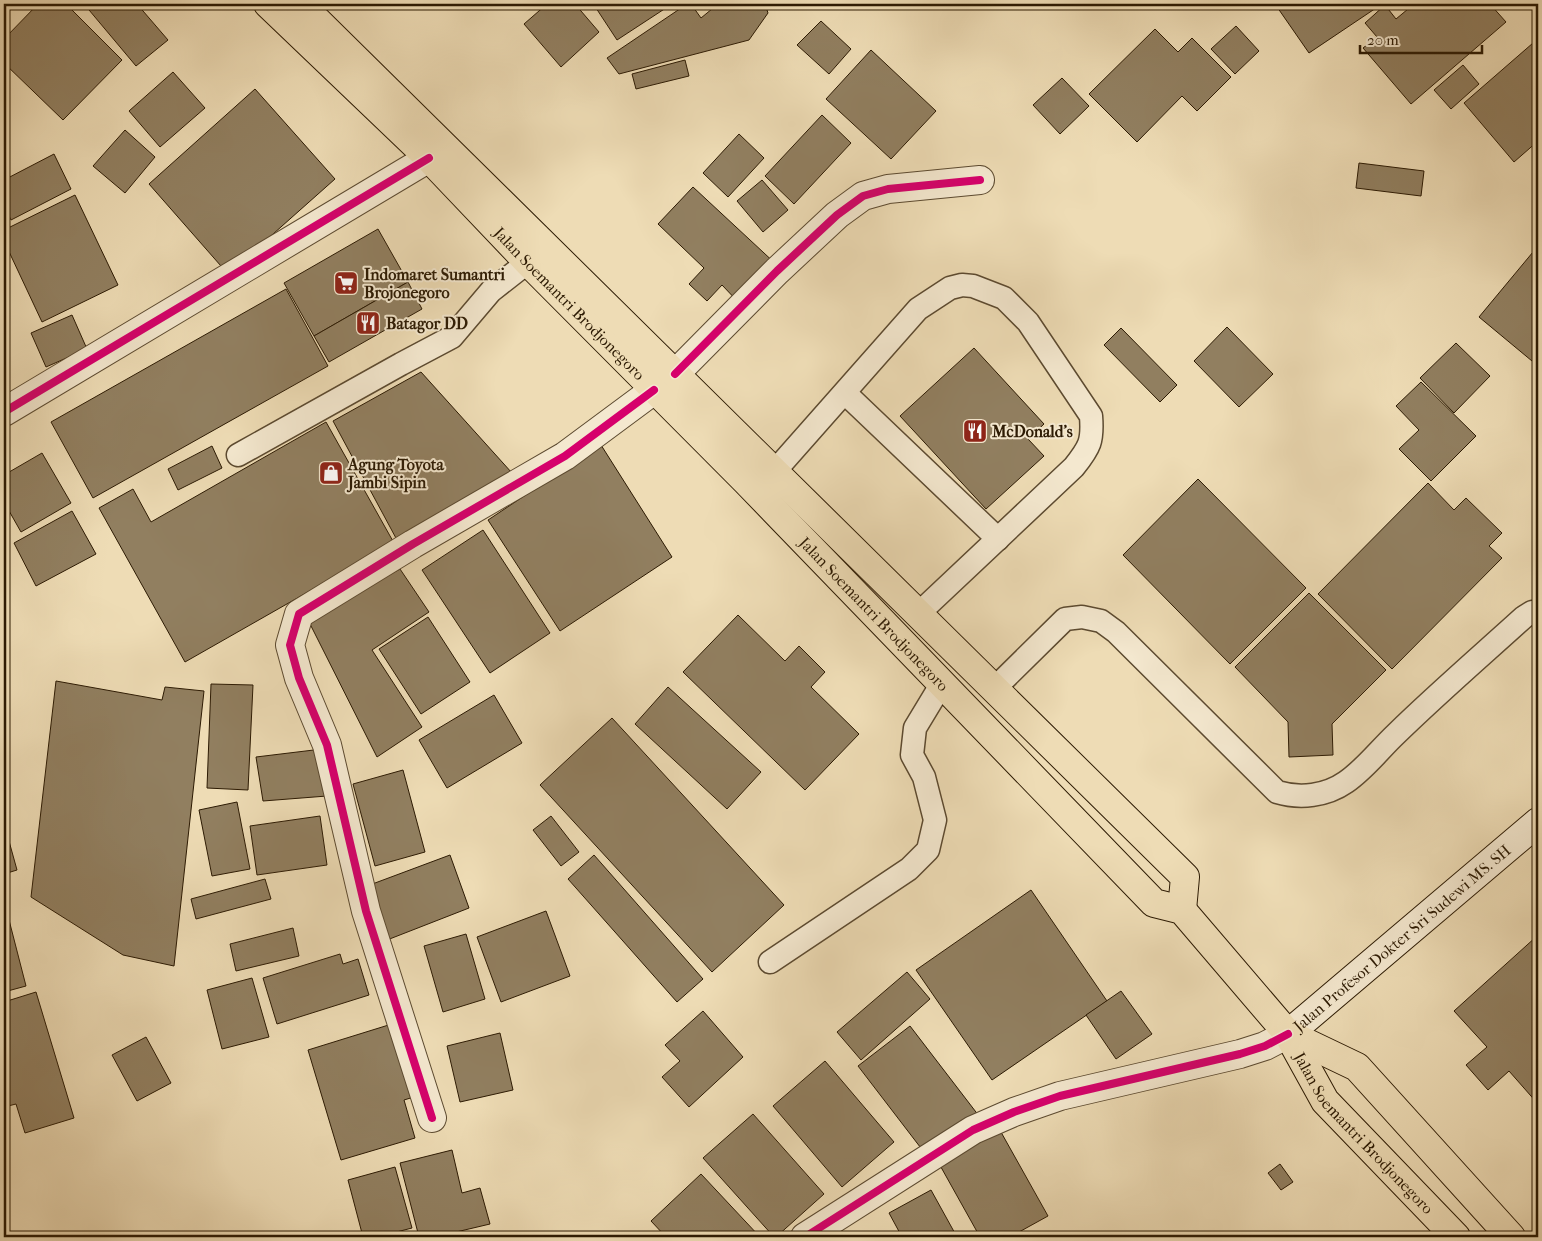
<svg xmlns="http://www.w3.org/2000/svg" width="1542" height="1241" viewBox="0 0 1542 1241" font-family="'IM FELL French Canon',serif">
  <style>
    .building { fill: #917f60; stroke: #2c1a03 }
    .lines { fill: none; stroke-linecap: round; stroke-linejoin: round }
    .lane-casing { stroke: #5c4a30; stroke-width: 25 }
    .street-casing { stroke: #5c4a30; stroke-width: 30 }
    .secondary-casing { stroke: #2c1a03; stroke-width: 30 }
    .primary-casing { stroke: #2c1a03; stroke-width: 30 }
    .lane { stroke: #f4e8cf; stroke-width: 22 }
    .street { stroke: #f4e8cf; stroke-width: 28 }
    .secondary { stroke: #f4e8cf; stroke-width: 28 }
    .primary { stroke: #eedcb5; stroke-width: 28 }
    .cycleway-casing { stroke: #f4e8cf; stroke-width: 11 }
    .cycleway { stroke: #d6006c; stroke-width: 8 }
    .labels { text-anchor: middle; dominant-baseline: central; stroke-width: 4; stroke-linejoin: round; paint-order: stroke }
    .poi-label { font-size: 16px; font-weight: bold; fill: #2c1a03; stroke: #f4e8cf; text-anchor: start }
    .street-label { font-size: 16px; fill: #2c1a03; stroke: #f4e8cf }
  </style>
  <rect width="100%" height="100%" fill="#eedcb5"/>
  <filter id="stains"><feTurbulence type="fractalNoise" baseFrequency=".004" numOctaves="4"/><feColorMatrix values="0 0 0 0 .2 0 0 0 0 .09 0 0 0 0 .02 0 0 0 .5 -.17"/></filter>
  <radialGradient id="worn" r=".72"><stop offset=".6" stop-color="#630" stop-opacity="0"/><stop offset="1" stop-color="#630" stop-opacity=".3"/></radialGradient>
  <!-- building -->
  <g class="building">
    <path d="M38,4H66L122,60L63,120L4,63V39Z"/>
    <path d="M84,4H137L168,40L136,66Z"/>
    <path d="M547,4H575L599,32L561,67L524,24Z"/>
    <path d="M602,4H672L617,40L596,8Z"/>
    <path d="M687,4H691L701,18L718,4H765L768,13L749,40L619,74L607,58Z"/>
    <path d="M1275,4H1382L1309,53Z"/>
    <path d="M1414,4H1490L1506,22L1411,104L1363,48L1377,37L1365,23L1385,5L1396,19Z"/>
    <path d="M821,21L851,49L829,74L797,45Z"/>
    <path d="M1236,26L1259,51L1235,74L1211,49Z"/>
    <path d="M1155,29L1178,52L1192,38L1231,77L1197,111L1182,96L1137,142L1089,94Z"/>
    <path d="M1533,43L1538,49V141L1514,162L1464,103Z"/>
    <path d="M871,50L936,111L891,159L826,99Z"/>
    <path d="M685,60L689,76L636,89L632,74Z"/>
    <path d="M1463,65L1479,84L1451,109L1434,90Z"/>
    <path d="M173,72L205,108L160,147L129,111Z"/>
    <path d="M1062,78L1089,106L1060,134L1033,105Z"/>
    <path d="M255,89L335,179L228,274L149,184Z"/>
    <path d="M822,115L851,143L794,204L765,176Z"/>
    <path d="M125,130L155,157L125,193L93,166Z"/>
    <path d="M739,134L764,158L728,197L703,173Z"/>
    <path d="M54,154L71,189L11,220L4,206V180Z"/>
    <path d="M1359,163L1424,171L1421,196L1356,188Z"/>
    <path d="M762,180L788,210L763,232L737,201Z"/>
    <path d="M693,187L778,266L741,305L722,285L707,301L689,284L704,268L658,224Z"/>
    <path d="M75,195L118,285L42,322L4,241V230Z"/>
    <path d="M378,229L408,282L314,336L284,283Z"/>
    <path d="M1538,246V366L1479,317Z"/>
    <path d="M408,282L422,309L329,362L314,336Z"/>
    <path d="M286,289L328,366L93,498L51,422Z"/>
    <path d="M72,315L87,349L46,367L31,333Z"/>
    <path d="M1227,327L1273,374L1239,407L1194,361Z"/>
    <path d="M1121,328L1177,385L1160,402L1104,345Z"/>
    <path d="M1456,343L1490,376L1454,413L1420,378Z"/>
    <path d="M974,348L1044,424L1028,439L1044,456L986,509L900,416Z"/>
    <path d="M421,372L512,473L397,540L333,421Z"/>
    <path d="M1421,382L1476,436L1431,481L1399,449L1419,430L1396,406Z"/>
    <path d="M326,422L394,543L185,662L99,508L133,489L151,522Z"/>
    <path d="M601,445L672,557L560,631L488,520Z"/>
    <path d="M212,446L222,468L178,490L168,469Z"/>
    <path d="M42,453L71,503L21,532L4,502V475Z"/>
    <path d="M1198,479L1306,588L1230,664L1123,555Z"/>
    <path d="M1428,483L1454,510L1466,498L1502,533L1489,546L1502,558L1392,669L1318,594Z"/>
    <path d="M72,511L96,554L36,586L14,543Z"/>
    <path d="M483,530L550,633L490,673L422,570Z"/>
    <path d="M400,569L429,612L372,650L422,727L377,757L308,620Z"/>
    <path d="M1309,593L1386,670L1332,724L1333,755L1289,757L1288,722L1235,667Z"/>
    <path d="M738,615L785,661L799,646L825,672L811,687L859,734L805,790L683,672Z"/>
    <path d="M428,617L470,682L421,714L379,649Z"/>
    <path d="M56,681L162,700L165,687L204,691L174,966L123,955L31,897Z"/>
    <path d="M211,684L253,685L248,790L207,788Z"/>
    <path d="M668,687L761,772L727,809L635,724Z"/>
    <path d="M494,695L522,743L447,788L419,740Z"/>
    <path d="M612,718L784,905L712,972L540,785Z"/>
    <path d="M322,749L327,796L263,801L256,757Z"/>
    <path d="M403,770L425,852L375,866L353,784Z"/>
    <path d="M237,802L250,869L212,876L199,810Z"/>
    <path d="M320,816L327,865L257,875L250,826Z"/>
    <path d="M551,816L579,852L561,866L533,830Z"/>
    <path d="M4,823L17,870L4,874Z"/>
    <path d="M450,855L469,908L387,940L367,886Z"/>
    <path d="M594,855L703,979L677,1002L568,879Z"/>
    <path d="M265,879L271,899L196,919L191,899Z"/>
    <path d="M1031,890L1107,1001L992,1080L916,970Z"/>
    <path d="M546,911L570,976L501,1002L477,937Z"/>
    <path d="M8,916L26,986L4,992V918Z"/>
    <path d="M293,928L299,956L236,971L230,944Z"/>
    <path d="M466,934L485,999L443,1012L424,946Z"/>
    <path d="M1537,936L1538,938V1104L1509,1071L1488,1090L1466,1065L1487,1047L1454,1011Z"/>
    <path d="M340,954L343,964L358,959L369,995L277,1024L263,978Z"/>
    <path d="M907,972L930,999L861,1060L837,1032Z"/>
    <path d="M252,978L269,1037L222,1049L207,990Z"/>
    <path d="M1121,991L1152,1034L1116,1059L1086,1015Z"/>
    <path d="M36,992L74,1118L25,1133L16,1104L4,1107V1002Z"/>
    <path d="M703,1011L743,1057L689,1107L662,1077L680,1061L665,1045Z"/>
    <path d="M395,1023L417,1096L404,1100L415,1138L341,1160L308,1050Z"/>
    <path d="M910,1026L979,1116L927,1156L858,1066Z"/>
    <path d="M500,1033L513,1090L460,1102L447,1046Z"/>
    <path d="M146,1037L171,1083L137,1101L112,1055Z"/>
    <path d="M825,1061L894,1142L842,1187L773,1106Z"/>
    <path d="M753,1114L824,1194L776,1237H774L703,1158Z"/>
    <path d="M997,1125L1048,1216L1010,1237H980L937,1160Z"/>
    <path d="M452,1150L462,1193L480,1188L490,1224L435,1237H419L400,1163Z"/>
    <path d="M1280,1164L1293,1182L1281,1190L1268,1173Z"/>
    <path d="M395,1167L412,1228L377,1237H363L348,1180Z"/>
    <path d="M701,1174L760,1237H666L651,1221Z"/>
    <path d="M931,1190L957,1237H902L889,1213Z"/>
  </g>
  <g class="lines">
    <defs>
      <g id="lane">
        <path d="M845,393L998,539"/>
        <path d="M238,455L401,364L452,337L491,291L528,262"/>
        <path d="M774,472L918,309L950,288L962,285L973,286L1004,298L1028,322L1091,416C1093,441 1090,447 1074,467L918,614"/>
        <path d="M994,689L1065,619L1082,617L1101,621L1116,632L1277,792C1300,799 1326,796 1346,782C1365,769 1380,749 1396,734C1437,694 1481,656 1524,617L1532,612L1538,611"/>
        <path d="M770,962L909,869L928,850L935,820L924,777L912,755L915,728L941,685"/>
      </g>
      <g id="street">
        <path d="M675,374L777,271L837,215L863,196L888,189L980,180"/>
        <path d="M4,412L429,158"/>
        <path d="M432,1118L366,911L327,745L299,678L290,645L299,614L413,544L565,456L654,390"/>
        <path d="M805,1237L973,1130L1014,1112L1060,1096L1240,1054L1265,1046L1288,1034"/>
      </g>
      <g id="secondary">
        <path id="s1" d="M1288,1034L1538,822"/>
      </g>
      <g id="primary">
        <path id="s2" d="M268,4L429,158L528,262L746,481L1154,903L1182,910L1288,1034L1325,1101L1456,1237"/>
        <path d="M300,4L1185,877L1182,910"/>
        <path d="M1288,1034L1357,1067L1511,1237"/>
      </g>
    </defs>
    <!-- lane casing -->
    <use href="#lane" class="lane-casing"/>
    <!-- street casing -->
    <use href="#street" class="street-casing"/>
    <!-- secondary casing -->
    <use href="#secondary" class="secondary-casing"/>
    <!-- primary casing -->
    <use href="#primary" class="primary-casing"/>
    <!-- lane -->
    <use href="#lane" class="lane"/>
    <!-- street -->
    <use href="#street" class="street"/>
    <!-- secondary -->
    <use href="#secondary" class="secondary"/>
    <!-- primary -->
    <use href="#primary" class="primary"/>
    <defs>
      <g id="cycleway">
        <path d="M675,374L777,271L837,215L863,196L888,189L980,180"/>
        <path d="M4,412L429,158"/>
        <path d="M432,1118L366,911L327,745L299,678L290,645L299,614L413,544L565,456L654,390"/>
        <path d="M805,1237L973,1130L1014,1112L1060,1096L1240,1054L1265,1046L1288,1034"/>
      </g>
    </defs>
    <!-- cycleway casing -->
    <use href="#cycleway" class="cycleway-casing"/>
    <!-- cycleway -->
    <use href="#cycleway" class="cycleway"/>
  </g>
  <!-- icons -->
  <defs>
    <symbol id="supermarket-square" viewBox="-11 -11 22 22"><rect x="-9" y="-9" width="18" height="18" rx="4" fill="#8f2418" stroke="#f4e8cf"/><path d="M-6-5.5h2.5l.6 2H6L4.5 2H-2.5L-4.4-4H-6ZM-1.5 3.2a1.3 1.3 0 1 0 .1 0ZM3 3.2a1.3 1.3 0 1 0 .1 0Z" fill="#fff"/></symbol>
    <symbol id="restaurant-square" viewBox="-11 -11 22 22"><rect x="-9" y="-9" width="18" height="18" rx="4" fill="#8f2418" stroke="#f4e8cf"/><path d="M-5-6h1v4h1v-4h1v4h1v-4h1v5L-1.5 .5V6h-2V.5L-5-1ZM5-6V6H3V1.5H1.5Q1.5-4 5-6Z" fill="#fff"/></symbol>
    <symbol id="shop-square" viewBox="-11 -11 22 22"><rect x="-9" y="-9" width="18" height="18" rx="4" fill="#8f2418" stroke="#f4e8cf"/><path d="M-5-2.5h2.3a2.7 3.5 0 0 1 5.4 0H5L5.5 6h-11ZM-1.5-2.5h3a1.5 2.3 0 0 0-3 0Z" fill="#fff"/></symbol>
  </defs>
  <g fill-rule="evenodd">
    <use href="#supermarket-square" x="332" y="269" width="28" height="28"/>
    <use href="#restaurant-square" x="354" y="309" width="28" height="28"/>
    <use href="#restaurant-square" x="961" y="417" width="28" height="28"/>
    <use href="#shop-square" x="317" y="459" width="28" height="28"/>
  </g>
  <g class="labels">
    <!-- poi labels -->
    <g class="poi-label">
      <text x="364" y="274">Indomaret Sumantri<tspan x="364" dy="18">Brojonegoro</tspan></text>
      <text x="386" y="323">Batagor DD</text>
      <text x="992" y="431">McDonald's</text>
      <text x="348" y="464">Agung Toyota<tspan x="348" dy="18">Jambi Sipin</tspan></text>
    </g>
    <!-- street labels -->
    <g class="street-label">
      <text stroke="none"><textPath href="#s2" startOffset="425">Jalan Soemantri Brodjonegoro</textPath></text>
      <text stroke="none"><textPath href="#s2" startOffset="860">Jalan Soemantri Brodjonegoro</textPath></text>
      <text stroke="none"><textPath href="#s1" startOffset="149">Jalan Profesor Dokter Sri Sudewi MS. SH</textPath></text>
      <text stroke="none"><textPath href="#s2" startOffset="1580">Jalan Soemantri Brodjonegoro</textPath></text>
    </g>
  </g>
  <!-- margin -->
  <rect width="1542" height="1241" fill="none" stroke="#eedcb5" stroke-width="20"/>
  <rect x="5" y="5" width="1532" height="1231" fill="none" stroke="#2c1a03" stroke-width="2.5"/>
  <rect x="10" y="10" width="1522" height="1221" fill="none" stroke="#2c1a03"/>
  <!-- scale -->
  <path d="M1360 45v8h122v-8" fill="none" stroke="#2c1a03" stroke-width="2.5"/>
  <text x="1367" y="45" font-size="15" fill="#2c1a03" stroke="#f4e8cf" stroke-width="4" paint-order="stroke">20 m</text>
  <rect width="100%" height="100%" filter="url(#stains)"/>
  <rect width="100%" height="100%" fill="url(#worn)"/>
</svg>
